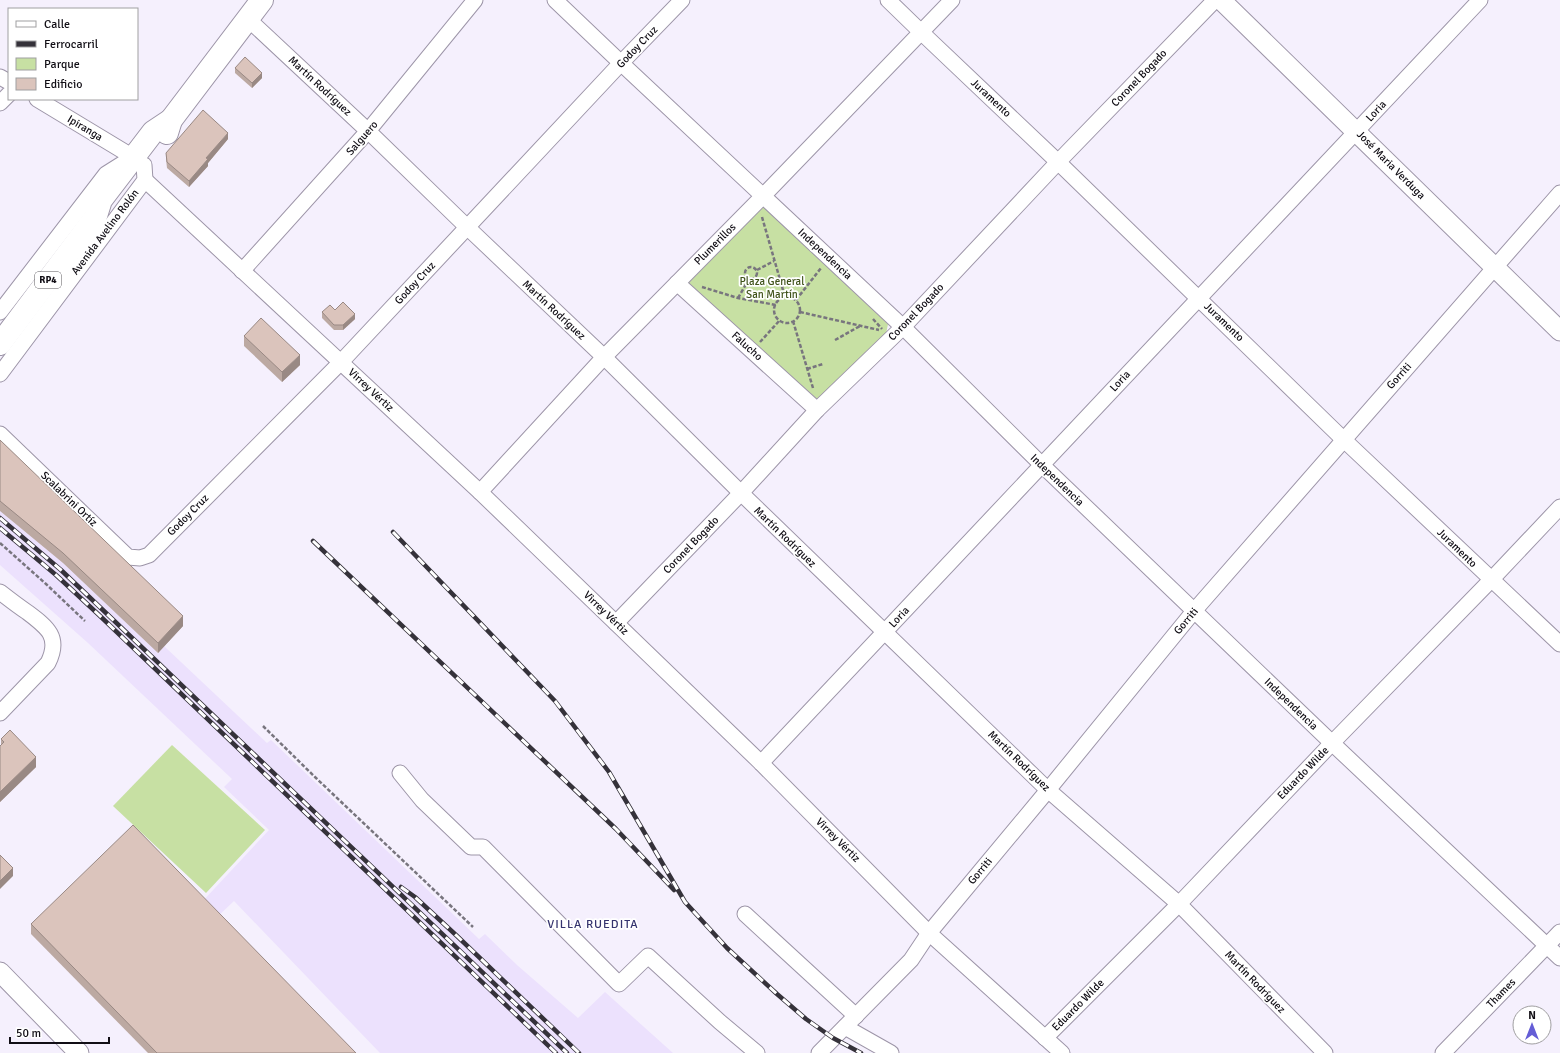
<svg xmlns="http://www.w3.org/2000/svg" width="1560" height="1053" viewBox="0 0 1560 1053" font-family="Signika,sans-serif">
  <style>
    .built { fill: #ece1fd }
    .green { fill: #c7e0a3 }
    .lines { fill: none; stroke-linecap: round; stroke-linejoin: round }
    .minor-casing { stroke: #9d95a8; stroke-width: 17 }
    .tertiary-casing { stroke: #9d95a8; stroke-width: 21 }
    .primary-casing { stroke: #9d95a8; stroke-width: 24 }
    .path { stroke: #78757e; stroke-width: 2.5; stroke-dasharray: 4 2; stroke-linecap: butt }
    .minor { stroke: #fff; stroke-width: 15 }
    .tertiary { stroke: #fff; stroke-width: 19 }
    .primary { stroke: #fff; stroke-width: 22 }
    .rail-casing { stroke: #35323a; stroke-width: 4.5 }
    .rail { stroke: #fff; stroke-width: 3; stroke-dasharray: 9; stroke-linecap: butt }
    .wall { fill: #bca9a2 }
    .shaded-wall { fill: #998984 }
    .building { fill: #dbc4bc; stroke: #998984 }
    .labels { text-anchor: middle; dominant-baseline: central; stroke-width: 3.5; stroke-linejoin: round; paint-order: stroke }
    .shield { fill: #fff; stroke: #58565b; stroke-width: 1 }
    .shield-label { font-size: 10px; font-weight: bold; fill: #110e15 }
    .street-label { font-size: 11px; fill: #110e15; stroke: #fff }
    .park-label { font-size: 11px; fill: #3f5219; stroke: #fff }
    .neighbourhood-label { font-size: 12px; letter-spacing: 1px; fill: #35336e; stroke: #fff }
  </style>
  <rect width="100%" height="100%" fill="#f5f0fd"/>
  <!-- built -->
  <path class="built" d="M0,511L63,563L158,653L164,646L267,743L271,740L479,939L485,934L517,965L578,1018L605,992L673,1053H380L234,901L215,919L200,904L269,830L224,787L232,779L88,643L0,565Z"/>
  <!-- green -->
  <g class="green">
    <path d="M761,204L888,324L886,334L817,400L685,281Z"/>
    <path d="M172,745L265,830L206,893L113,806Z"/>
  </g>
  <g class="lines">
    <defs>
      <g id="minor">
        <path d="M555,0L621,63L903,327L1042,465L1332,743L1560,958"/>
        <path d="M888,0L921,32L1058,162L1343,439L1560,644"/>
        <path d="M248,19L368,131L467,227L604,357L741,493L1048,790L1179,904L1325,1053"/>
        <path d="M0,77L9,82"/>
        <path d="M0,103L9,94"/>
        <path d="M145,180L480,492L761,763L929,933L1062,1053"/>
        <path d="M242,271L368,131L475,0"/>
        <path d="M677,283L817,410"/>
        <path d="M0,312L106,174L133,157L37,99"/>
        <path d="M0,374L145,180L144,165"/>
        <path d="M0,434L128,557L140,558L149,555L341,362L621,63L682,0"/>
        <path d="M480,492L604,357L763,196L952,0"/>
        <path d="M0,592C9,599 18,606 27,612C47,627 61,637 48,663L0,713"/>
        <path d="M616,623L741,493L817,410L903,327L1058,162L1215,0"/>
        <path d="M761,763L1480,0"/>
        <path d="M400,773L422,800L471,847H483L619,984L648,956L720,1022L757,1053"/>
        <path d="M745,914L856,1016"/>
        <path d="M845,1027L891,1053"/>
        <path d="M1045,1038L1179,904L1332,743L1491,580L1560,507"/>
        <path d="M819,1053L911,960L929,933L1048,790L1194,611L1560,193"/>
        <path d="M1443,1053L1560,932"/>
      </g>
      <g id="tertiary">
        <path d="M1221,0L1560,331"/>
        <path d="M0,972L79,1053"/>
      </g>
      <g id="primary">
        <path d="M167,133L171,120L262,0"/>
        <path d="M0,344L96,216L101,200L153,132L171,120"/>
      </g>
    </defs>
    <!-- minor casing -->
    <use href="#minor" class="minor-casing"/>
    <!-- tertiary casing -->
    <use href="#tertiary" class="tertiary-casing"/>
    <!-- primary casing -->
    <use href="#primary" class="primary-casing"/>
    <!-- path -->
    <g class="path">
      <path d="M762,217L785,297"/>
      <circle cx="751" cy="273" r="6"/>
      <path d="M757,270L774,261"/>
      <path d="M702,287L738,298L776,305"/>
      <circle cx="787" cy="310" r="13"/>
      <path d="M738,298L749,279"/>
      <path d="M796,300L821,268"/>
      <path d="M800,312L879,330"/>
      <path d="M873,319L882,329"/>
      <path d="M793,321L813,388"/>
      <path d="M835,340L860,326"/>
      <path d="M760,342L780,320"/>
      <path d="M807,369L823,364"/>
      <path d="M0,543L46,584L85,621"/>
      <path d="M263,726L316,778L473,927"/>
    </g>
    <!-- minor -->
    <use href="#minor" class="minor"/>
    <!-- tertiary -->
    <use href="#tertiary" class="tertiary"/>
    <!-- primary -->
    <use href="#primary" class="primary"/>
    <defs>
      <g id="rail">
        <path d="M0,518L61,570L567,1053"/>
        <path d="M0,528L56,575L99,615L556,1053"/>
        <path d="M393,532L555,701L609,772L685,902L727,948L777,994L806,1019L833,1038L861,1053"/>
        <path d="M313,541L616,829L674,890"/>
        <path d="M401,887L415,897L457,936L579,1053"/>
      </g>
    </defs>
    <!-- rail casing -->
    <use href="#rail" class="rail-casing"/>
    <!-- rail -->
    <use href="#rail" class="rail"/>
  </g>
  <!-- wall -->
  <g class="wall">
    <path d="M235,68L262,78L252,88L235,73Z"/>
    <path d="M228,139L208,163V166L189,187L167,168L166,159V153Z"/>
    <path d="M335,310L355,319L343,330H334L322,318V312Z"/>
    <path d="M244,336L300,365L282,382L244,346Z"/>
    <path d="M0,440L183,626L158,653L63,563L0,511Z"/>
    <path d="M1,739L36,767L0,802V746L1,745Z"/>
    <path d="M31,924L356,1053H148L31,934Z"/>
  </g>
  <!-- shaded-wall -->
  <g class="shaded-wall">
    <path d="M262,73V78L252,88V83Z"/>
    <path d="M228,133V139L208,163V166L189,187V181L206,158Z"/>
    <path d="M355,314V319L343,330V325Z"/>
    <path d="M300,355V365L282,382V372Z"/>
    <path d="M183,616V626L158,653V643Z"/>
    <path d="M36,757V767L0,802V792Z"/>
    <path d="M13,868V876L0,889V881Z"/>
  </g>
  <!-- building -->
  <g class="building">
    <path d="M245,57L262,73L252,83L235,68Z"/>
    <path d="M203,110L228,133L206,158L208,159L189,181L167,162L166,153Z"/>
    <path d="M343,302L355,314L343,325H334L322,312L330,305L335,310Z"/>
    <path d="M261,318L300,355L282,372L244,336Z"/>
    <path d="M0,440L183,616L158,643L63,553L0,501Z"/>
    <path d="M10,730L36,757L0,792V746L4,742L1,739Z"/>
    <path d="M133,825L356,1053H157L31,924Z"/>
    <path d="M0,855L13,868L0,881Z"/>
  </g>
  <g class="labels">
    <!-- shield labels -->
    <rect class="shield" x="35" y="272" width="26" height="16" rx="3"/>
    <g class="shield-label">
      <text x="48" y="280">RP4</text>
    </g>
    <!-- street labels -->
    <g class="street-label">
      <text transform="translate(637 47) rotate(-46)">Godoy Cruz</text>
      <text transform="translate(1139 78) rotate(-46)">Coronel Bogado</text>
      <text transform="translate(320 86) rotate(43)">Martín Rodríguez</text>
      <text transform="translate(991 98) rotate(43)">Juramento</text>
      <text transform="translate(1376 111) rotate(-47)">Loria</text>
      <text transform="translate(85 128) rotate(31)">Ipiranga</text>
      <text transform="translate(362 138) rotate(-49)">Salguero</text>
      <text transform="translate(1391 165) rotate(45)">José Maria Verduga</text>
      <text transform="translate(105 232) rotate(-53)">Avenida Avelino Rolón</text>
      <text transform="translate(715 244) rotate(-45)">Plumerillos</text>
      <text transform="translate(825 254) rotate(43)">Independencia</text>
      <text transform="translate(415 283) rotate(-47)">Godoy Cruz</text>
      <text transform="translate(554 310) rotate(43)">Martín Rodríguez</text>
      <text transform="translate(916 312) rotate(-46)">Coronel Bogado</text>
      <text transform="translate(1224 322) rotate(44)">Juramento</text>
      <text transform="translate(747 346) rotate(42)">Falucho</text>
      <text transform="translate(1399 376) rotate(-48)">Gorriti</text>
      <text transform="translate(1120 381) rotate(-47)">Loria</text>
      <text transform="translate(371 390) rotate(43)">Virrey Vértiz</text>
      <text transform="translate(1057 480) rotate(44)">Independencia</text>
      <text transform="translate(69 499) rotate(44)">Scalabrini Ortíz</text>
      <text transform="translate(188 515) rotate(-45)">Godoy Cruz</text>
      <text transform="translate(785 537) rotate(44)">Martín Rodríguez</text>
      <text transform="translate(691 545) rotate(-46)">Coronel Bogado</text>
      <text transform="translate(1457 548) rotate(44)">Juramento</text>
      <text transform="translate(606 613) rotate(44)">Virrey Vértiz</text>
      <text transform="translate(899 617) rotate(-47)">Loria</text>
      <text transform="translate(1186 621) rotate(-50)">Gorriti</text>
      <text transform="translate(1291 704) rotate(44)">Independencia</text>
      <text transform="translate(1019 761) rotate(44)">Martín Rodríguez</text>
      <text transform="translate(1303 773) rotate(-46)">Eduardo Wilde</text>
      <text transform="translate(838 840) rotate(45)">Virrey Vértiz</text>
      <text transform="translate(980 871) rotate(-50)">Gorriti</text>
      <text transform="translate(1255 982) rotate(46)">Martín Rodríguez</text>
      <text transform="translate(1501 993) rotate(-46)">Thames</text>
      <text transform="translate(1078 1005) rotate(-45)">Eduardo Wilde</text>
    </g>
    <!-- park labels -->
    <g class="park-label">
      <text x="772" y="281">Plaza General<tspan x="772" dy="13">San Martín</tspan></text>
    </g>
    <!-- neighbourhood labels -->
    <g class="neighbourhood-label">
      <text x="593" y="924">VILLA RUEDITA</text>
    </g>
  </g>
  <!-- legend -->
  <rect x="8" y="8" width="130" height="92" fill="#ffffff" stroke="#a09fa1"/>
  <rect x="16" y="21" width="20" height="6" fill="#ffffff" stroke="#a09fa1"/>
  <text x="44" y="28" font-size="12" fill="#110e15">Calle</text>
  <rect x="16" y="41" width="20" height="6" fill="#35323a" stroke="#a09fa1"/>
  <text x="44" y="48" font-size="12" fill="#110e15">Ferrocarril</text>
  <rect x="16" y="58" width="20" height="12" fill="#c7e0a3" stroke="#a09fa1"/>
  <text x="44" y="68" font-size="12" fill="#110e15">Parque</text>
  <rect x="16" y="78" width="20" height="12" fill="#dbc4bc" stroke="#a09fa1"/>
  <text x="44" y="88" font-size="12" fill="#110e15">Edificio</text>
  <!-- north arrow -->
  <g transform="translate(1532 1025)"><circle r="19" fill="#ffffff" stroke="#a09fa1"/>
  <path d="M0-3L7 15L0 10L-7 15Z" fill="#645dd6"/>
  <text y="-6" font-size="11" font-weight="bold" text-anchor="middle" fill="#110e15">N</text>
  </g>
  <!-- scale -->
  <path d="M10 1037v6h99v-6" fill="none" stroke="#110e15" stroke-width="2"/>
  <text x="16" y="1037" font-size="12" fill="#110e15" stroke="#ffffff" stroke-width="3" paint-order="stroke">50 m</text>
</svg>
